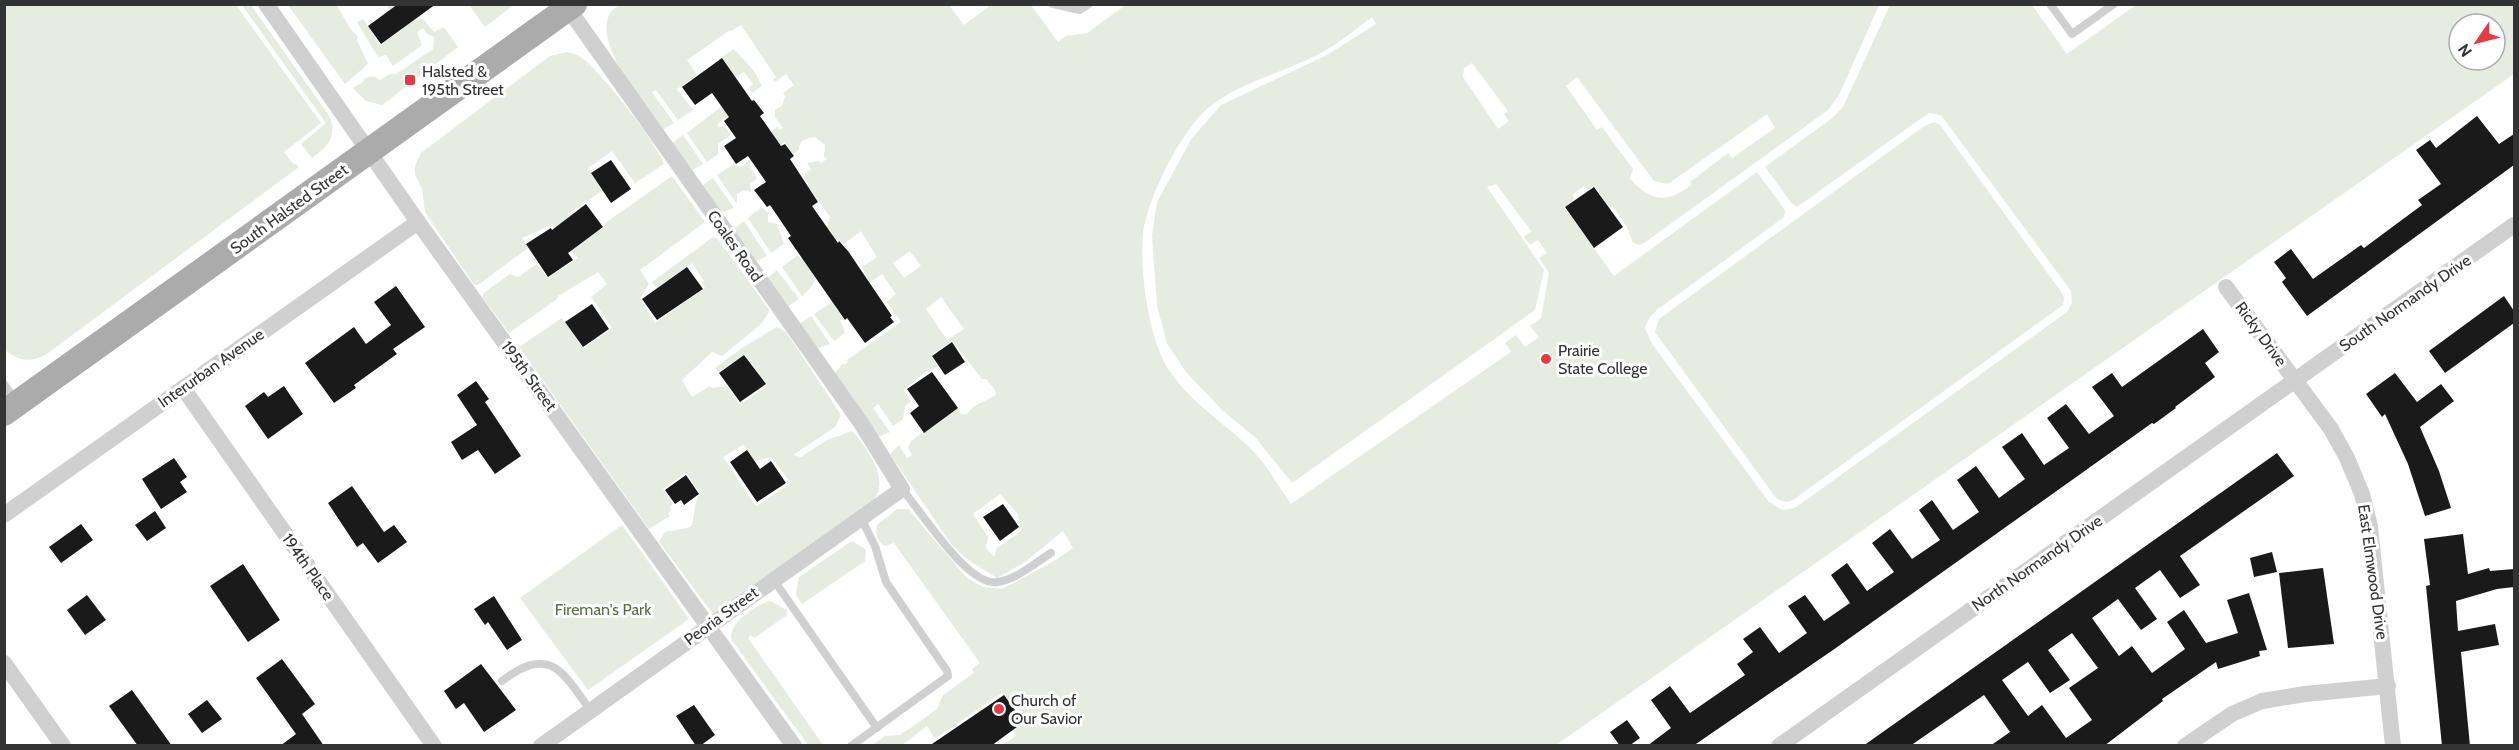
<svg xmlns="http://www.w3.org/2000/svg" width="2519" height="750" viewBox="0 0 2519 750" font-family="Cabin,sans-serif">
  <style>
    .green { fill: #e6ecdf; fill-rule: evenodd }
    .building { fill: #1a1a1a; fill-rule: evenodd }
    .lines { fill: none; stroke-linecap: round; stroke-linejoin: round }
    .service { stroke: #d0d0d0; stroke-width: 8 }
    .minor { stroke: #d0d0d0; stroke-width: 16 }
    .primary { stroke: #ababab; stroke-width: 26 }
    .poi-dot { fill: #e63946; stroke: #fff; stroke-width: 2 }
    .labels { text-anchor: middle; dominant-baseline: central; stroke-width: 6; stroke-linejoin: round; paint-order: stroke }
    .poi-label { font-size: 16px; fill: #333; stroke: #fff; text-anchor: start }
    .street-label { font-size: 16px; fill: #333; stroke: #fff }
    .park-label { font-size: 16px; fill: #56703f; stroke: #fff }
  </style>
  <rect width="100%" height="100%" fill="#fff"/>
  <!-- green -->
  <g class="green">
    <path d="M5,4L236,5L321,123L284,152L294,165L296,164L299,167L48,353C31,363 20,362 5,350Z"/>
    <path d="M621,4L949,5L964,25L991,5H1031L1058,42L1066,36L1087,33L1127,4L1879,5L1839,95L1828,110L1644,243L1640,245L1633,243L1627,227L1613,207L1610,208L1594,186L1588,190L1584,186L1572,195L1575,199L1564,207L1614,276L1757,172L1785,210L1784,217L1658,309L1650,317L1645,327L1650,340L1658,352L1769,502L1782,510L1795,508L2067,312L2072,303L2071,291L1941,115L1929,113L1923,117L1797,207L1792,204L1765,167L1831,119L1843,107L1890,5H2032L2067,54L2136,5H2514V74L1556,745H1002L1016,736L1013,731L1025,722L1014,704L1012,705L1002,693L935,739L927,726L902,745L871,746L885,736L900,735L922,720L937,709L943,695L974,673L972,669L980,663L894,543L885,546C877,542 875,533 877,525L897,509H908L967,578L983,587L1002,589L1056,560L1073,548L1063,531L1025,562L997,578L968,560L951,544L890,454L899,445L907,458L912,455L908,448L911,441L957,408L961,414H967L973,407L996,395L995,390L986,379H982L952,341L931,355L938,367L923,374L904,390L911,401L905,406L903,419L893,426L878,404L873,408L890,432L878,437L834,374L843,363L844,365L848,362L847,360L901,322L887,302L896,294L882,274L862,288L867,276L862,267L877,257L861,231L844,244L837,239L809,258C817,278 819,281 802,296L782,267L798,255L801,259L833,234L827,227L830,217L810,189L776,213L775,210L809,185L803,176L811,169L807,163L819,161L821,163L827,159L824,156L825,145L815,137C806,138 799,140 799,150L793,154L784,142L758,161L753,160L749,165L757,178L750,184L751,192L744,190L737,194V204L717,175L734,164L740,167L769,147L772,131L777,127L780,130L783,128L775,117V110L782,106L785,96L783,93L794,85L786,74L775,82L773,80L776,77L741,25L731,31L730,30L687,60L697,75L677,89L693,110L678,120L656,90L652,92L674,123L661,131C645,106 597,47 608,18C610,11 615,8 621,4ZM1372,17L1376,24L1327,55L1221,105L1192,138L1157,202L1152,236L1157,306L1167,343L1186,372L1223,411L1256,438L1292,483L1535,310L1544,270L1487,187L1496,184L1531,231L1524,237L1530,245L1538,240L1547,253L1539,258L1549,273L1541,318L1530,326L1539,337L1525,347L1516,335L1505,343L1511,352L1291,504C1279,487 1268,467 1254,452C1227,424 1191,404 1169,370C1149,341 1139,269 1143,234C1148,196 1183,126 1213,104C1249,78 1291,71 1328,49C1343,40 1358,27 1372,17ZM2459,24H2495V60H2459ZM1472,63L1508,111L1504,114L1509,121L1498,129L1463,77L1464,68ZM1577,77L1654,181L1668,184L1767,114L1775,128L1732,158L1728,153L1690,182L1691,185C1668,204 1649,202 1630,178L1633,169L1602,127L1597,130L1566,86ZM910,251L921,266L904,278L893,263ZM941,297L964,329L947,340L926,309ZM1000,494L1018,514L1021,531L997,548L994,557L986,548L988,537L973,514Z"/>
    <path d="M242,5H251L330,117C337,137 328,146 312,158L301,144L326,123Z"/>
    <path d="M288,5H338L337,6L351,30L358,36L357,40L368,64L345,84Z"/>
    <path d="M387,5H407L418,20L422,18L434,32L444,27L458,47L382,105L366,101L353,88L363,82L365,78L374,76L380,80L390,74H396L433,49L434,37L427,34L423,28L417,32L422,45L393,66L386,55L378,57L357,22L363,19L380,45L403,29Z"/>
    <path d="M469,5H514L485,27Z"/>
    <path d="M734,49L754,71L762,86L752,93L749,88L753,84L744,72L735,77L722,57Z"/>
    <path d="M568,52C572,53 577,55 581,57C600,71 657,142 664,164L635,183L612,151L588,168L602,191L568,214L585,237L606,227L604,224L672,176L705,222L640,270L649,284L640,298L655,323L705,288L702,283L704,281L692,263L657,288L652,282L713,237L718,239L770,311L761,324L722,356L712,352L682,380L692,397L710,386L712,388L727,386L740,405L767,385L745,354L719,372L715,368L742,348L777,327L785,331L793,342L841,415L835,427L793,455L801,457L827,440L852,431C864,444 883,470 879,488C878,494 874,500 871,506L713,614L659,542L665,532L691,527C695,516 694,502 700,493L686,473L663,489L673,504L670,506L671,511L668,513L670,516L649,529L519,347L562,318L583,349L612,328L591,297L607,284L598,272L558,296L557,299L509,333L482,297L485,292L510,274L518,277L537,264L548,278L578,258L552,225L522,238L528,248L478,285H474L425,212L422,189L415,174V166L421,153L550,56ZM743,445L755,461L771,457L791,483L756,506L723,457Z"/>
    <path d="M743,94L741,107L718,123V127L725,126L731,135L718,144V154L707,162L687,133L721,107L723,109Z"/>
    <path d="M1934,122L1940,125L2062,293L2064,298L2063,305L1793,500C1787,503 1782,502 1776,498L1655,332L1659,319L1923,127Z"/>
    <path d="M683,135L703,164L691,171L671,144Z"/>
    <path d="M713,178L734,208L721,213L702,187L704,184Z"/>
    <path d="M762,207L768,213V222L777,224L784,244L771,253L748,218Z"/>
    <path d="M744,221L767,256L754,262L734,229Z"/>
    <path d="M777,270L799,299L786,308L766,279Z"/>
    <path d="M854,287L857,291L835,307L844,320H840L845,333L834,341L814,314Z"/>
    <path d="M811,316L830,344L816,349L798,325Z"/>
    <path d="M622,525L689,619L588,690L520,598Z"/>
    <path d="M852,541L866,550L865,561L802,604L796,595L799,577Z"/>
    <path d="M770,601L787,610L786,616L754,638L751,635L748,638L823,745H808L731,639C729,623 755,605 770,601Z"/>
  </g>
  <!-- building -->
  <g class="building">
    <path d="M398,4H436L381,44L368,26Z"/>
    <path d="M722,58L752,101L754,100L764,113L760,116L781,146L785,144L794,156L790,159L818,202L812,206L838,243L839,241L848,251L892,316L890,317L894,322L865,343L847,318L845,320L788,238L791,236L770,205L767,207L754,190L766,182L748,156L736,164L724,146L736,138L724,121L729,117L712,93L695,105L682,87Z"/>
    <path d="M2477,116L2499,144L2514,134V165L2307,316L2282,282L2286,278L2274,262L2291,249L2313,279L2361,245L2364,248L2422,205L2418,200L2441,184L2416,150L2430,140L2436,148Z"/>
    <path d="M611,160L631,189L611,203L591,173Z"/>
    <path d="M1594,187L1623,227L1594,248L1565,207Z"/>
    <path d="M586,204L603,227L568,253L573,260L548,277L526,244L551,228L552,230Z"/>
    <path d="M687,267L703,289L657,320L642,299Z"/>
    <path d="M396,286L425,327L393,349L397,354L354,385L356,388L334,403L305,363L354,327L366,344L391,325L374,302Z"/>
    <path d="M2504,296L2514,311V323L2445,373L2429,351Z"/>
    <path d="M592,304L609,329L583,347L565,322Z"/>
    <path d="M2203,329L2219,352L2205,363L2215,377L2175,407L2176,408L2154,424L2152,423L1833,650L1693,746H1647L1671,728L1651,700L1670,686L1690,713L1745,675L1737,664L1753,652L1743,639L1760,627L1779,653L1807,633L1788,606L1805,595L1824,621L1850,603L1831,575L1847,563L1867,591L1894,572L1872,543L1890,529L1912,559L1940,540L1919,510L1932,500L1953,530L1979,512L1957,480L1976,466L1999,498L2025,479L2002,447L2022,433L2044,465L2069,448L2047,418L2066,404L2089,434L2114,416L2092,387L2112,373L2122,387Z"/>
    <path d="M952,342L965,362L945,375L932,356Z"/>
    <path d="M744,355L766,384L740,402L719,373Z"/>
    <path d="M932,372L958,408L924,433L910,413L919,406L907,389Z"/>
    <path d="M2395,373L2417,402L2441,384L2454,401L2420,427L2439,471L2451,508L2425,516L2408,464L2385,414L2382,417L2366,394Z"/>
    <path d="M476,381L489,399L485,402L521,456L495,474L478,450L462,460L451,442L477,425L457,395Z"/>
    <path d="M284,386L303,414L268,439L245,406L264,392L268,397Z"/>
    <path d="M747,450L760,469L771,461L786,483L757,502L730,462Z"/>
    <path d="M2277,453L2294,476L2180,556L2200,585L2180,598L2160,570L2135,588L2157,619L2141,630L2118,599L2092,618L2119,656L2132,646L2152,673L2185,649L2167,622L2184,610L2206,643L2238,633L2227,600L2249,593L2267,650L2259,651L2260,656L2218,669L2216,662L2162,699L2163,701L2104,746H1990L2010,732L1984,695L1910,746H1863ZM2072,633L2098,668L2069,688L2092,720L2066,738L2042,705L2028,716L2002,680L2028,662L2050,693L2070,680L2048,650Z"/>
    <path d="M174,458L187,477L180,482L187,492L161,509L142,479Z"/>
    <path d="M686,475L699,494L684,505L681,500L675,504L665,490Z"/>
    <path d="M352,486L384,532L394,525L407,542L378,563L363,543L357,547L328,503Z"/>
    <path d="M1003,504L1019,527L1000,541L983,517Z"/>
    <path d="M155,511L166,528L147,541L135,525Z"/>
    <path d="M81,524L93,540L61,563L49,547Z"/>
    <path d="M2463,534L2468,574L2489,568L2490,571L2514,569V587L2497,589L2456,601L2458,631L2495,624L2499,645L2461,652L2470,746H2442L2426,586L2430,585L2424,539Z"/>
    <path d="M2272,552L2277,572L2254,577L2250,558Z"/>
    <path d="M243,564L280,620L248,642L210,586Z"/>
    <path d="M2323,568L2334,644L2288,648L2279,573Z"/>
    <path d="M87,595L106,620L85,635L67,610Z"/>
    <path d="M494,596L522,640L507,650L488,622L485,625L474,609Z"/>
    <path d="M282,659L315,704L302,714L324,746H280L296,734L256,678Z"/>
    <path d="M481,664L516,710L484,732L464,703L456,709L444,691Z"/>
    <path d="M132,690L172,746H138L109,706Z"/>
    <path d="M1004,695L1024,722L991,746H929Z"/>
    <path d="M207,700L222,719L202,733L188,714Z"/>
    <path d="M694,705L715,735L700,746H696L676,716Z"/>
    <path d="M1627,720L1640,738L1629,746H1620L1610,732Z"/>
  </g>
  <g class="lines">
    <!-- service -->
    <g class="service">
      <path d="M1053,4L1080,10L1089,4"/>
      <path d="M2050,4L2072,34L2114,4"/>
      <path d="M4,384L16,401"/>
      <path d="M902,489C921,511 967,586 997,582C1016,580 1035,563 1051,553"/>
      <path d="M773,579L877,728"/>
      <path d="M502,681C549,645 562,670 590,710"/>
      <path d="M851,746L948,676L947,671L886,582L875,546L861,518"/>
    </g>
    <!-- minor -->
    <g class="minor">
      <path d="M266,4L418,222L794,746"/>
      <path d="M2226,287L2331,429L2347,458L2362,494L2370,527L2393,746"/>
      <path d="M183,388L434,746"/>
      <path d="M4,515L418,222"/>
      <path d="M4,663L63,746"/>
      <path d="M541,746L902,489L861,423L565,4"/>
      <path d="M1779,746L2514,225"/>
      <path d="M2185,746L2232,714L2262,701L2305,694L2388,686"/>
    </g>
    <!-- primary -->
    <path class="primary" d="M4,413L574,4"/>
  </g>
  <!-- markers -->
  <g class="poi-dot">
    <rect x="404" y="74" width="12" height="12" rx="3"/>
    <circle cx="1546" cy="359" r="6"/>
    <circle cx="999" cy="709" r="6"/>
  </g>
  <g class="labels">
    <!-- poi labels -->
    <g class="poi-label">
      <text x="422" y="71">Halsted &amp;<tspan x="422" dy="18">195th Street</tspan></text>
      <text x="1558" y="350">Prairie<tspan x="1558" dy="18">State College</tspan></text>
      <text x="1011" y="700">Church of<tspan x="1011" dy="18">Our Savior</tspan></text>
    </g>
    <!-- street labels -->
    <g class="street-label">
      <text transform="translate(289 209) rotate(-36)">South Halsted Street</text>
      <text transform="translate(735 246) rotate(55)">Coales Road</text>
      <text transform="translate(2405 303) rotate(-35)">South Normandy Drive</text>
      <text transform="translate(2261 334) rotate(54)">Ricky Drive</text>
      <text transform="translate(211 368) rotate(-35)">Interurban Avenue</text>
      <text transform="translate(529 376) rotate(54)">195th Street</text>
      <text transform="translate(2037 563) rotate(-35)">North Normandy Drive</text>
      <text transform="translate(308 567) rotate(55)">194th Place</text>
      <text transform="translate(2373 572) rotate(82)">East Elmwood Drive</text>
      <text transform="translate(721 616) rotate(-36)">Peoria Street</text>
    </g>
    <!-- park labels -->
    <g class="park-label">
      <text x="603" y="609">Fireman's Park</text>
    </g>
  </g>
  <!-- border -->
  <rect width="2519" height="750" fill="none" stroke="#333333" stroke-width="12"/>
  <!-- north arrow -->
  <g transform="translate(2477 42) rotate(235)"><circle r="28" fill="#ffffff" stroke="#adadad" stroke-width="1.5"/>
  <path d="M0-4.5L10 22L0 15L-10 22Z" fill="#e63946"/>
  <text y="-9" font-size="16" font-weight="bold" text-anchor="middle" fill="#333333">N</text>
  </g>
</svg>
